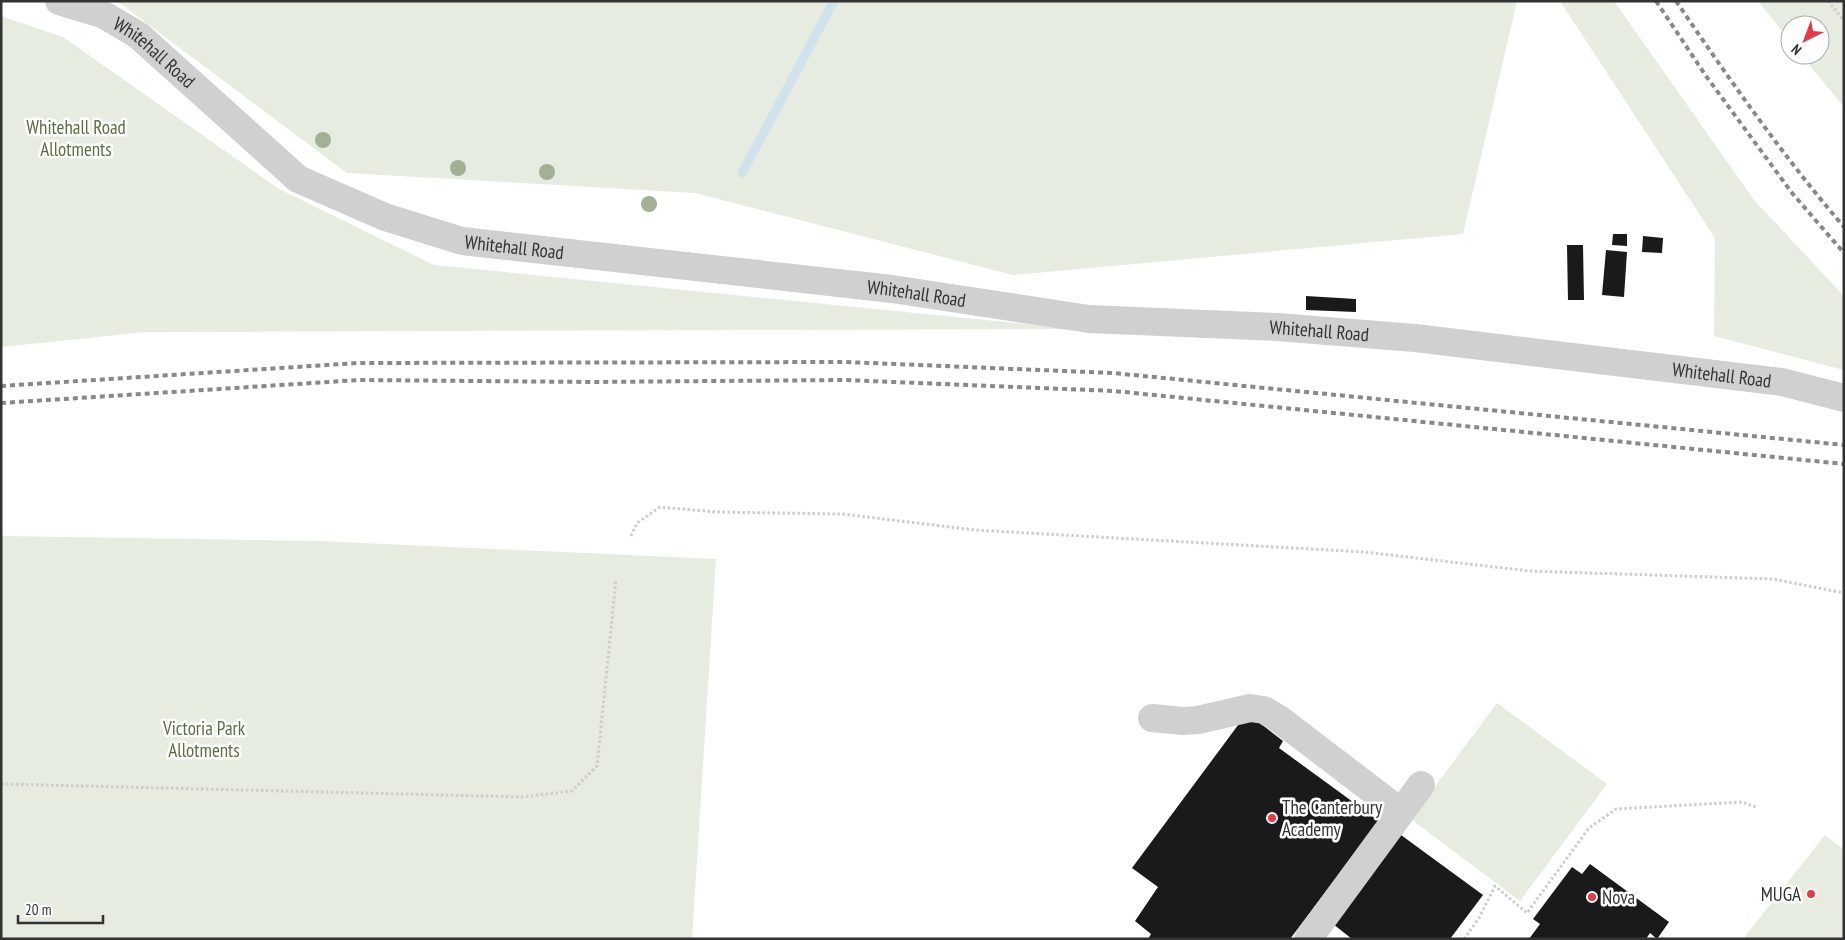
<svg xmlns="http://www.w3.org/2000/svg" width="1845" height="940" viewBox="0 0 1845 940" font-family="'PT Sans Narrow',sans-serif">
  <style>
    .green { fill: #e6ecdf }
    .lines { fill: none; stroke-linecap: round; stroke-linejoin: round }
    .stream { stroke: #cfe2ee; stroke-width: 9 }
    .building { fill: #1a1a1a }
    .path { stroke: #cdcdcd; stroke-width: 3; stroke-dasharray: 2.5 2.5; stroke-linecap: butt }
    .minor { stroke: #d0d0d0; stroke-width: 28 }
    .rail { stroke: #888; stroke-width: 4; stroke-dasharray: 5 4; stroke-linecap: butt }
    .tree { fill: #a2b095 }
    .poi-dot { fill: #e63946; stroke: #fff; stroke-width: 2 }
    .labels { text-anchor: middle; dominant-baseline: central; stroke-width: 5; stroke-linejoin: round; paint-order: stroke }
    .street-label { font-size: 19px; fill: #333; stroke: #fff }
    .park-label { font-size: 19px; fill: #56703f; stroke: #fff }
    .poi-label { font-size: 19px; fill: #333; stroke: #fff; text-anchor: start }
  </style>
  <rect width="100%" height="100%" fill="#fff"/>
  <!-- green -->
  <g class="green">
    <path d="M117,1H1517L1463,234L1013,275L695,193L347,173Z"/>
    <path d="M1560,1H1614L1754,200L1844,296V370L1714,336L1715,238Z"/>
    <path d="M1758,1H1844V107L1801,55H1820V25H1790V41Z"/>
    <path d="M1,16L63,37L279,189L434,265L1076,329L146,332L1,347Z"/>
    <path d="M1,536L320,541L716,559L692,939H1Z"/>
    <path d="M1497,703L1607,784L1520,901L1411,819Z"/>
    <path d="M1825,835L1844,850V939H1743Z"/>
  </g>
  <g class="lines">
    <!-- stream -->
    <path class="stream" d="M742,173L834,1"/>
  </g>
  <!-- building -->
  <g class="building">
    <path d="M1613,234H1627V246L1612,245Z"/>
    <path d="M1643,236L1663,238L1662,253L1642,252Z"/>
    <path d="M1567,245H1583L1584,300H1568Z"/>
    <path d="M1606,250L1627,252L1624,297L1602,295Z"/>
    <path d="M1306,296L1356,299V312L1306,310Z"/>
    <path d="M1247,713L1283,741L1279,748L1379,821L1290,939H1148L1151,934L1135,921L1158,887L1132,868Z"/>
    <path d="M1401,835L1483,895L1450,939H1352L1333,924Z"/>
    <path d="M1590,864L1669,922L1657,939L1650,933L1646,939H1529L1540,924L1533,919L1572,867L1582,874Z"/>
  </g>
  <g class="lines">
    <!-- path -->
    <g class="path">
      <path d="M1828,1L1844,21"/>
      <path d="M631,536L637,523L660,507L716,512L842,514L975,530L1364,552L1530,571L1773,579L1844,593"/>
      <path d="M1,784L522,797L572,791L597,766L616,580"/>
      <path d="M1464,939L1479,918L1495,886L1527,913L1589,828L1616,809L1742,802L1756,807"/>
    </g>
    <!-- minor -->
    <g class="minor">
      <path id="s1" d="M59,1L102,14L138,35L298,179L385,217L462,241L892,289L1089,319L1277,327L1415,338L1782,382L1844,398"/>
      <path d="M1152,718L1183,721L1198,720L1250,708L1264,710L1279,719L1401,812"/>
      <path d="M1308,939L1421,785"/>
    </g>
    <!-- rail -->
    <g class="rail">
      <path d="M1656,1L1706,76L1792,193L1844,253"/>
      <path d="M1676,1C1729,79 1783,156 1844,227"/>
      <path d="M1,386L358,363L846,362L1113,373L1844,445"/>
      <path d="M1,403L359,380L591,382L845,380L1114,391L1844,464"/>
    </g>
  </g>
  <!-- trees -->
  <g class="tree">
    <circle cx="323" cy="140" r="8"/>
    <circle cx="458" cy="168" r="8"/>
    <circle cx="547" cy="172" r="8"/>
    <circle cx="649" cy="204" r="8"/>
  </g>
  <!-- markers -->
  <g class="poi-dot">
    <circle cx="1272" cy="818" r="5"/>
    <circle cx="1811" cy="894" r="5"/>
    <circle cx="1592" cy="897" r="5"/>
  </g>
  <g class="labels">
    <!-- street labels -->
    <g class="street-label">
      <text stroke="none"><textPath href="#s1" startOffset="110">Whitehall Road</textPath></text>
      <text stroke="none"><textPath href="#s1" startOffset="530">Whitehall Road</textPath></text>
      <text stroke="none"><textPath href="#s1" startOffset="935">Whitehall Road</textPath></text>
      <text stroke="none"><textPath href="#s1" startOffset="1340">Whitehall Road</textPath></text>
      <text stroke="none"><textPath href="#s1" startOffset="1745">Whitehall Road</textPath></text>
    </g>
    <!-- park labels -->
    <g class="park-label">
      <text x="76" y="127">Whitehall Road<tspan x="76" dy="22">Allotments</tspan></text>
      <text x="204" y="728">Victoria Park<tspan x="204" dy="22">Allotments</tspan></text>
    </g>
    <!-- poi labels -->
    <g class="poi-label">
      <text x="1282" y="807">The Canterbury<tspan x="1282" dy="22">Academy</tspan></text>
      <text x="1801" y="894" text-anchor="end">MUGA</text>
      <text x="1602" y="897">Nova</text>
    </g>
  </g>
  <!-- border -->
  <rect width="1845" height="940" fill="none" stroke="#333333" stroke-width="5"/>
  <!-- north arrow -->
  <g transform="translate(1805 40) rotate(222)"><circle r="24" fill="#ffffff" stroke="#adadad"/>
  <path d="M0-4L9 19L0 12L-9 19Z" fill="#e63946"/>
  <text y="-8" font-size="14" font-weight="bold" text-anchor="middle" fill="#333333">N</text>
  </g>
  <!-- scale -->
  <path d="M18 915v8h85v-8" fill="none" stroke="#333333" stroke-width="2.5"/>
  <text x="25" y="915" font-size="15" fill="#333333" stroke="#ffffff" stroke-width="4" paint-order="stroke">20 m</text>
</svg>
